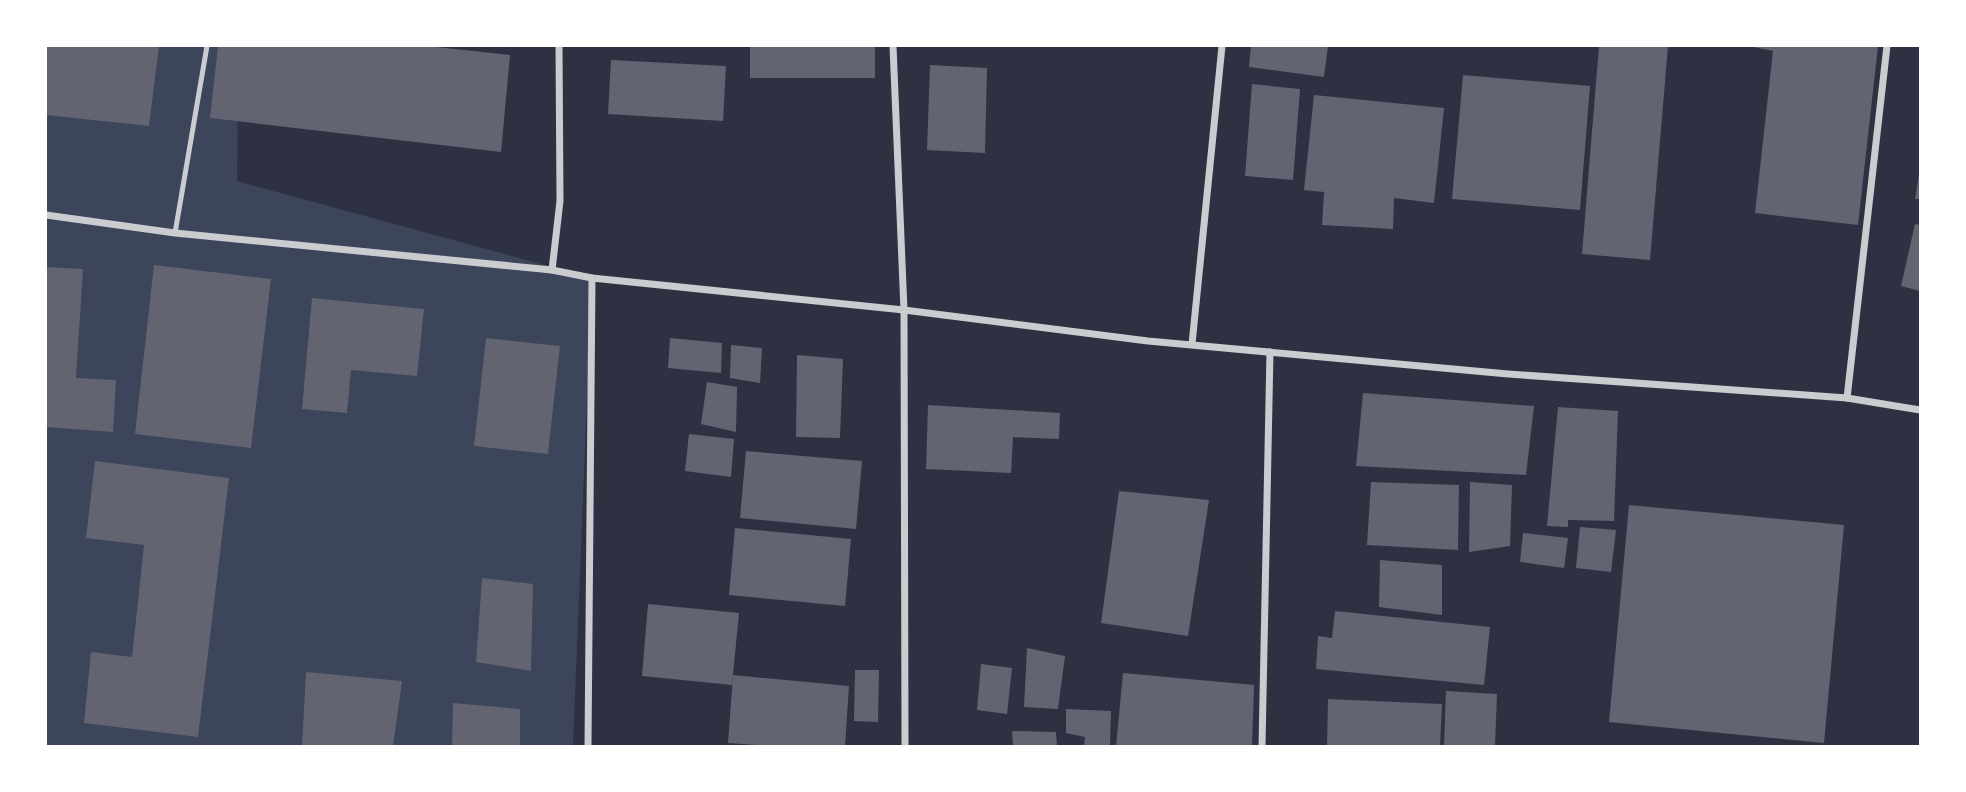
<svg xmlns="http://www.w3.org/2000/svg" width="1966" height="792" viewBox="0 0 1966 792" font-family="Inter,sans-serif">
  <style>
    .green { fill: #3c4559 }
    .building { fill: #626471 }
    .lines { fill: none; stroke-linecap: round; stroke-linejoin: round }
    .service { stroke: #caccd0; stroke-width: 5 }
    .minor { stroke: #caccd0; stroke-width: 7 }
  </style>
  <rect width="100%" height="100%" fill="#2d3142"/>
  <!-- green -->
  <path class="green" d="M46,46H239L237,181L592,278L573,746H46Z"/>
  <!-- building -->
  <g class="building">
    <path d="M46,46H159L149,126L46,115Z"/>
    <path d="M218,46H427L510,55L501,152L210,118Z"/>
    <rect x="750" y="46" width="125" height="32"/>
    <path d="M1251,46H1328L1324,77L1249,67Z"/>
    <path d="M1599,46H1668L1650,260L1582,254Z"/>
    <path d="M1749,46H1878L1858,225L1755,213L1773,51Z"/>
    <path d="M611,60L726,66L723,121L608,114Z"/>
    <path d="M930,65L987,68L985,153L927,150Z"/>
    <path d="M1463,75L1590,86L1580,210L1452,199Z"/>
    <path d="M1252,84L1300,89L1293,180L1245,176Z"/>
    <path d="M1314,95L1444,108L1434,203L1394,198L1393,229L1322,225L1324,192L1304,190Z"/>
    <path d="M1919,174H1920V199H1915Z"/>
    <path d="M1915,224L1920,225V291L1901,286Z"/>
    <path d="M154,265L271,279L251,448L135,434Z"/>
    <path d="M46,267L83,269L76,378L116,380L113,432L46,427Z"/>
    <path d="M312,298L424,309L417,376L351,370L347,413L302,409Z"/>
    <path d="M486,338L560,346L548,454L474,446Z"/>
    <path d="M670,338L722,343L721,373L668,368Z"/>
    <path d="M731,345L762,348L760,383L730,378Z"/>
    <path d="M797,355L843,359L840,438L796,437Z"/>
    <path d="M707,382L737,387L736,432L701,424Z"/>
    <path d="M1363,393L1534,406L1526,475L1356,466Z"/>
    <path d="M928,405L1060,413L1059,439L1013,437L1011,473L926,469Z"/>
    <path d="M1558,407L1618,411L1614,521L1568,520V527L1547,526Z"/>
    <path d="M689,434L734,439L731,477L685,471Z"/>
    <path d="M746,451L862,461L856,529L740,518Z"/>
    <path d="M95,461L229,478L198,737L84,723L91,652L132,657L144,545L86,538Z"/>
    <path d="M1371,482L1459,485L1458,550L1367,545Z"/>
    <path d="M1470,482L1512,485L1510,546L1469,552Z"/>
    <path d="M1119,491L1209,500L1188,636L1101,623Z"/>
    <path d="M1629,505L1844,525L1824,743L1609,722Z"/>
    <path d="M1580,527L1616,530L1611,572L1576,568Z"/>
    <path d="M735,528L851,539L845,606L729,595Z"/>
    <path d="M1523,533L1568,538L1564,568L1520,562Z"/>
    <path d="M1380,560L1442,565V615L1379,607Z"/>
    <path d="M482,578L533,584L531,671L476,662Z"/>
    <path d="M648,604L739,613L732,685L642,676Z"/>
    <path d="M1335,611L1490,627L1484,685L1316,669L1318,636L1332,638Z"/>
    <path d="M1027,648L1065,656L1058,709L1024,707Z"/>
    <path d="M981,664L1012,668L1007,714L977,710Z"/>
    <path d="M855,670H879L878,722L854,721Z"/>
    <path d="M306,672L402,681L393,746H302Z"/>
    <path d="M1123,673L1254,685L1252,746H1116Z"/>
    <path d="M733,675L849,686L845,746H770L728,743Z"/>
    <path d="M1446,691L1497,694L1495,746H1444Z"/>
    <path d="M1328,699L1442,704L1440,746H1327Z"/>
    <path d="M453,703L520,709V746H452Z"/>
    <path d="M1066,709L1111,711L1110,746H1084L1085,737L1066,733Z"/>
    <path d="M1012,731L1056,732L1057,746H1013Z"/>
  </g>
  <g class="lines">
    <!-- service -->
    <path class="service" d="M175,233L207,46"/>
    <!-- minor -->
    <g class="minor">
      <path d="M893,46L904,310L905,746"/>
      <path d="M46,215L175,233L552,270L592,278L904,310L1148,341L1508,374L1847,398L1920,410"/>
      <path d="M552,270L560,201L559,46"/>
      <path d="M1192,344L1222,46"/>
      <path d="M1847,398L1887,46"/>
      <path d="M588,746L592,278"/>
      <path d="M1262,746L1270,352"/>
    </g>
  </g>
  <!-- border -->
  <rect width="1966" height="792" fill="none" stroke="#ffffff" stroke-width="94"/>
</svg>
